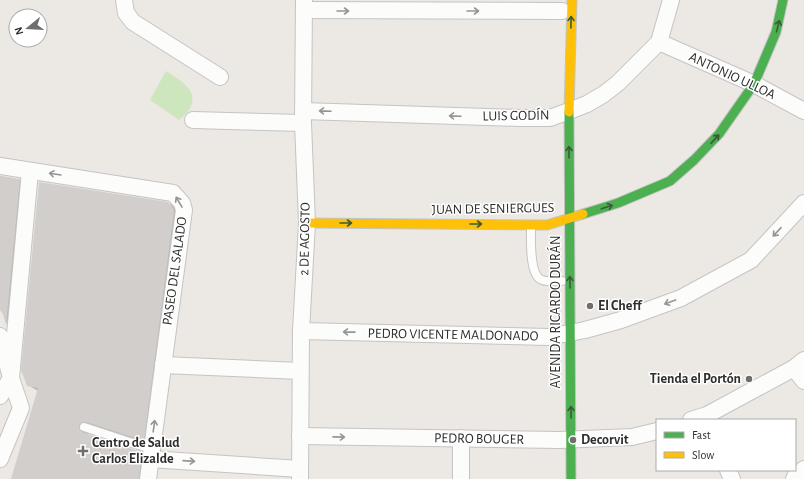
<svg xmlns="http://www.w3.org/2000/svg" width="804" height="479" viewBox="0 0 804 479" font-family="'Alegreya Sans',sans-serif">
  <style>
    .green { fill: #cee6be }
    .shadow { fill: #0003 }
    .building { fill: #d1cecb }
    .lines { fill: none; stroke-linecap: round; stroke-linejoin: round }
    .lane-casing { stroke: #c5c4c5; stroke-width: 10 }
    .street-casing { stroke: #c5c4c5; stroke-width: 18 }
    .fast-casing { stroke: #c5c4c5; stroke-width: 11 }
    .slow-casing { stroke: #c5c4c5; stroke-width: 11 }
    .lane { stroke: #fcfcfb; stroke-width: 8 }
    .street { stroke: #fcfcfb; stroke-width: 16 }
    .fast { stroke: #4caf50; stroke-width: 9 }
    .slow { stroke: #ffc107; stroke-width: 9 }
    .oneway { stroke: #959594 }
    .oneway2 { stroke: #385b3a }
    .poi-dot { fill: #706f6e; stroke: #fff; stroke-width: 1.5 }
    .labels { text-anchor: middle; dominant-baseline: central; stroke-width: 3; stroke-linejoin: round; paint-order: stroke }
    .street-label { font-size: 14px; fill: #2e2e2e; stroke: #fff }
    .poi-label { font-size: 14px; font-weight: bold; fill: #2e2e2e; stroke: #fff; text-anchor: start }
  </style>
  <rect width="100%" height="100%" fill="#ece8e4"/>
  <!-- green -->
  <path class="green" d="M166,71C178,79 200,90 190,108C188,112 183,116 179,120L150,100Z"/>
  <!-- shadow -->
  <g class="shadow">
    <path d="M0,176L19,180L28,185L15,329L7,324L4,314L0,309Z"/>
    <path d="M168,203L177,208L152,445L95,426L90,427L87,431L88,435L142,453L150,458L148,479H12L38,391L28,385Z"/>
  </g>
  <!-- building -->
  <g class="building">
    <path d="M0,176L20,179L6,325L3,314L0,310Z"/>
    <path d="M39,182L168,202L173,208L174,211L144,441L86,422L81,423L79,426L80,430L82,432L142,452L139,479H11L38,388L27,386L21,370Z"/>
  </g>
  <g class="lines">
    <defs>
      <g id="lane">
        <path d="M531,226C531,238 529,276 542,280C548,282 556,281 562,281"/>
        <path d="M84,427L151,449"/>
      </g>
      <g id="street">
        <path d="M124,0L126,13L133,22L220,77"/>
        <path d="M304,10L562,11"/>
        <path d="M659,42L754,84L804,111"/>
        <path d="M303,111L521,118H550L569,111L587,104L604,94L618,83L659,42L671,0"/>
        <path d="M193,120L303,123"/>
        <path d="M0,166L173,193L182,203L184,210L148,479"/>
        <path d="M301,331L548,337L585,330L621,320L681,298L751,260L804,203"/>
        <path d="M0,336L11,378L0,396"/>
        <path d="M163,365L300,371"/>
        <path d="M794,368L804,381"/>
        <path d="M691,420L707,415L794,368L804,360"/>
        <path d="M300,436L559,440L632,437L657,431"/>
        <path d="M0,459L21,408L11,378L30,171"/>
        <path d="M150,459L300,469"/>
        <path d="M728,470L732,479"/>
        <path d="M300,479L301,331L307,223L303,123L304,0"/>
        <path d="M461,479V438"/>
        <path d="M794,479L795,477L804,469"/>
      </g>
      <g id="fast">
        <path d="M569,112L571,479"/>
        <path d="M583,214L618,203L670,181L694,160L719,134L754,84L776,32L783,0"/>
      </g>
      <g id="slow">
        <path d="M569,112L572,0"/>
        <path d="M307,223L547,225L583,214"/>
      </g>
    </defs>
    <!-- lane casing -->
    <use href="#lane" class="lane-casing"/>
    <!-- street casing -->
    <use href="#street" class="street-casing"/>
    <!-- fast casing -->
    <use href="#fast" class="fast-casing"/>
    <!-- slow casing -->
    <use href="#slow" class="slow-casing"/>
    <!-- lane -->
    <use href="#lane" class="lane"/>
    <!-- street -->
    <use href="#street" class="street"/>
    <!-- fast -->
    <use href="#fast" class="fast"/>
    <!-- slow -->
    <use href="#slow" class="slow"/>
  </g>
  <!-- one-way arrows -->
  <defs><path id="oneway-shaft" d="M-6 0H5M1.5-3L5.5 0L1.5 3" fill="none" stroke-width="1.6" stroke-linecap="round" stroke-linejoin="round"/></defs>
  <g class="oneway">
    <use href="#oneway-shaft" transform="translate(343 11)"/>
    <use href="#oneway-shaft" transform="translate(473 11)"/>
    <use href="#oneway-shaft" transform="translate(325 111) rotate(-178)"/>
    <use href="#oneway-shaft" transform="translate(455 116) rotate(-178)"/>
    <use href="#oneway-shaft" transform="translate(55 174) rotate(-171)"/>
    <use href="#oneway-shaft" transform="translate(179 202) rotate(-121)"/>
    <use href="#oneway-shaft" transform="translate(777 232) rotate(133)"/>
    <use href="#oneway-shaft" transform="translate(670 302) rotate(160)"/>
    <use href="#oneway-shaft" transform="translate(349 332) rotate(-179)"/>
    <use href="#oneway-shaft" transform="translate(154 426) rotate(-82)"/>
    <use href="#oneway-shaft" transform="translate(339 437) rotate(1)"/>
    <use href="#oneway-shaft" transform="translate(189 461) rotate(4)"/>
  </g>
  <g class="oneway2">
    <use href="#oneway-shaft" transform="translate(571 22) rotate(-89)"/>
    <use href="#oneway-shaft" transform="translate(778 26) rotate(-76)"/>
    <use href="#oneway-shaft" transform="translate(715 139) rotate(-47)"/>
    <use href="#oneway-shaft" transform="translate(569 152) rotate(-90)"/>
    <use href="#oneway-shaft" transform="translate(607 207) rotate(-18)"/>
    <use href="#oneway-shaft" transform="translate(346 223)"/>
    <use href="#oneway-shaft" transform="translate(476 224)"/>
    <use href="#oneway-shaft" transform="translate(570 282) rotate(-91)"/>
    <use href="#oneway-shaft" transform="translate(571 412) rotate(-90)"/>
  </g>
  <!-- markers -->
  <g class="poi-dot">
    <circle cx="590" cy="306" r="4"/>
    <circle cx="749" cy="379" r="4"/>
    <circle cx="573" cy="440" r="4"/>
    <path d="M81 445h4v4h4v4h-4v4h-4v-4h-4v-4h4z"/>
  </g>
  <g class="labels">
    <!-- street labels -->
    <g class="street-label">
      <text transform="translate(732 76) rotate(25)">ANTONIO ULLOA</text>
      <text transform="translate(516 116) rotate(-1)">LUIS GODÍN</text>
      <text transform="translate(493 209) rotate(-1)">JUAN DE SENIERGUES</text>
      <text transform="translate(305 239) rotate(-89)">2 DE AGOSTO</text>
      <text transform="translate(175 271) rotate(-82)">PASEO DEL SALADO</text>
      <text transform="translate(556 312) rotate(-90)">AVENIDA RICARDO DURÁN</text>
      <text transform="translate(453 335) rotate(1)">PEDRO VICENTE MALDONADO</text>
      <text transform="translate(479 439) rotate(1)">PEDRO BOUGER</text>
    </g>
    <!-- poi labels -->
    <g class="poi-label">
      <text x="598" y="306">El Cheff</text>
      <text x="741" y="379" text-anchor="end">Tienda el Portón</text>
      <text x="581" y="440">Decorvit</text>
      <text x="92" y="443">Centro de Salud<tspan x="92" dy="16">Carlos Elizalde</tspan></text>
    </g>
  </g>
  <!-- legend -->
  <rect x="656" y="419" width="140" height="52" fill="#ffffff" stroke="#ababab"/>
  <rect x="664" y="432" width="20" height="6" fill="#4caf50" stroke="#ababab"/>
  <text x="692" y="439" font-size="12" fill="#2e2e2e">Fast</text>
  <rect x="664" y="452" width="20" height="6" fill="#ffc107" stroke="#ababab"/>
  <text x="692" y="459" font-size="12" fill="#2e2e2e">Slow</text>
  <!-- north arrow -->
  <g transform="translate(28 28) rotate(252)"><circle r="19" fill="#ffffff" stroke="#ababab"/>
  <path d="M0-3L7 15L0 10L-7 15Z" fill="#706f6e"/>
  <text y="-6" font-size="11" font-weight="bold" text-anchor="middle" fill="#2e2e2e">N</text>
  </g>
</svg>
